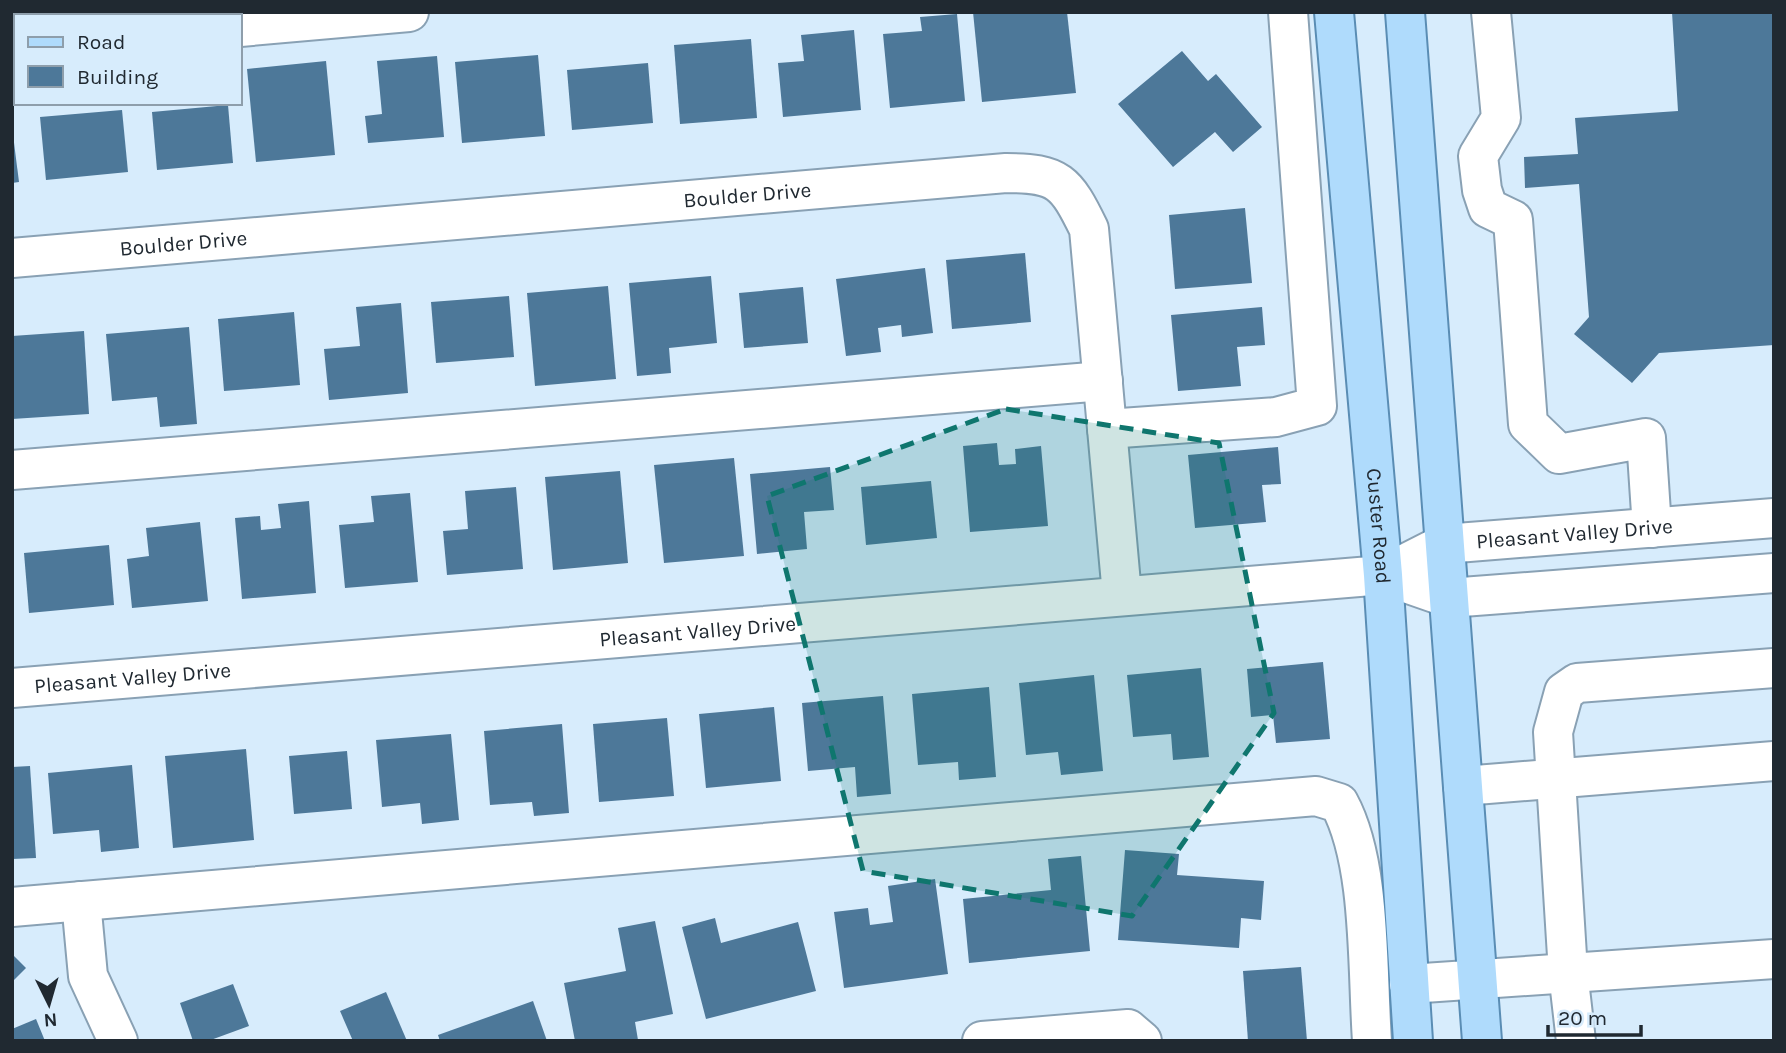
<svg xmlns="http://www.w3.org/2000/svg" width="1786" height="1053" viewBox="0 0 1786 1053" font-family="Karla,sans-serif">
  <style>
    .building { fill: #4d7899 }
    .lines { fill: none; stroke-linecap: round; stroke-linejoin: round }
    .minor-casing { stroke: #89a1b4; stroke-width: 42 }
    .major-casing { stroke: #5a8db4; stroke-width: 42 }
    .minor { stroke: #fff; stroke-width: 38 }
    .major { stroke: #afdbfc; stroke-width: 38 }
    .marked { fill: #0f766e; fill-opacity: 0.2; stroke: #0f766e; stroke-width: 5; stroke-dasharray: 14 9; stroke-linejoin: round }
    .labels { text-anchor: middle; dominant-baseline: central; stroke-width: 5; stroke-linejoin: round; paint-order: stroke }
    .street-label { font-size: 21px; fill: #202931; stroke: #d7ecfc }
  </style>
  <rect width="100%" height="100%" fill="#d7ecfc"/>
  <!-- building -->
  <g class="building">
    <path d="M973,12H1067L1076,93L982,102Z"/>
    <path d="M1672,12H1774V345L1659,353L1632,383L1574,334L1589,317L1579,184L1525,188L1524,157L1578,154L1575,118L1678,111Z"/>
    <path d="M957,14L965,101L890,108L883,34L922,31L920,17Z"/>
    <path d="M854,30L861,110L783,117L778,63L804,61L801,35Z"/>
    <path d="M751,39L757,118L680,124L674,45Z"/>
    <path d="M1182,51L1208,81L1216,74L1262,127L1233,152L1215,132L1173,167L1118,104Z"/>
    <path d="M538,55L545,136L462,143L455,62Z"/>
    <path d="M437,56L444,137L368,143L365,116L382,114L377,61Z"/>
    <path d="M326,61L335,155L256,162L247,69Z"/>
    <path d="M648,63L653,123L572,130L567,70Z"/>
    <path d="M228,105L233,163L157,170L152,112Z"/>
    <path d="M122,110L128,172L46,180L40,117Z"/>
    <path d="M12,127L19,182L12,183Z"/>
    <path d="M1245,208L1252,283L1175,289L1169,215Z"/>
    <path d="M1025,253L1031,322L952,329L946,260Z"/>
    <path d="M925,268L933,333L902,337L901,325L878,328L881,352L846,356L836,279Z"/>
    <path d="M711,276L717,343L669,348L671,373L637,376L629,283Z"/>
    <path d="M608,286L616,379L535,386L527,293Z"/>
    <path d="M803,287L808,343L744,348L739,293Z"/>
    <path d="M509,296L514,357L436,363L431,302Z"/>
    <path d="M401,303L408,393L329,400L324,349L360,346L356,307Z"/>
    <path d="M1262,307L1265,345L1237,347L1241,386L1178,391L1171,315Z"/>
    <path d="M294,312L300,385L224,391L218,319Z"/>
    <path d="M189,327L197,424L160,427L157,397L112,401L106,334Z"/>
    <path d="M84,331L89,414L12,419V336Z"/>
    <path d="M997,443L999,465L1016,464L1015,449L1041,446L1048,526L970,532L963,446Z"/>
    <path d="M1278,447L1281,484L1262,485L1266,522L1195,528L1188,455Z"/>
    <path d="M734,458L744,556L664,563L654,465Z"/>
    <path d="M830,467L834,510L804,512L807,549L757,554L750,474Z"/>
    <path d="M620,471L628,563L553,570L545,477Z"/>
    <path d="M931,481L937,538L866,545L861,487Z"/>
    <path d="M516,487L523,569L447,575L443,531L468,529L465,491Z"/>
    <path d="M410,493L418,582L345,588L339,525L374,522L371,496Z"/>
    <path d="M309,501L316,593L242,599L235,518L260,516L261,530L281,528L278,504Z"/>
    <path d="M200,522L208,601L132,608L127,559L149,556L146,528Z"/>
    <path d="M109,545L114,605L29,613L24,553Z"/>
    <path d="M1323,662L1330,739L1276,743L1273,715L1251,717L1247,669Z"/>
    <path d="M1201,668L1209,757L1173,760L1171,734L1133,737L1127,675Z"/>
    <path d="M1094,675L1103,771L1061,775L1058,752L1026,755L1019,683Z"/>
    <path d="M989,687L996,777L959,780L958,762L918,765L912,694Z"/>
    <path d="M883,696L891,794L857,797L855,767L808,771L802,703Z"/>
    <path d="M774,707L781,781L706,788L699,714Z"/>
    <path d="M667,718L674,796L599,802L593,724Z"/>
    <path d="M562,724L569,813L534,816L532,802L490,805L484,731Z"/>
    <path d="M451,734L459,820L422,824L420,803L382,807L376,740Z"/>
    <path d="M246,749L254,840L173,848L165,756Z"/>
    <path d="M347,751L352,809L294,814L289,756Z"/>
    <path d="M132,765L139,848L101,852L99,830L53,834L48,773Z"/>
    <path d="M30,766L36,858L12,859V767Z"/>
    <path d="M1125,850L1179,854L1177,875L1264,881L1261,920L1241,918L1239,948L1118,940Z"/>
    <path d="M1081,856L1090,951L969,963L963,899L1051,890L1048,859Z"/>
    <path d="M935,879L948,974L844,988L834,912L868,908L870,925L893,922L888,886Z"/>
    <path d="M715,918L721,943L798,922L816,991L706,1019L682,927Z"/>
    <path d="M655,921L673,1014L635,1022L638,1040L575,1041L564,983L626,971L618,928Z"/>
    <path d="M12,954L26,968L12,982Z"/>
    <path d="M1301,967L1307,1041H1248L1243,971Z"/>
    <path d="M233,984L249,1026L208,1041H193L180,1003Z"/>
    <path d="M386,992L407,1041H353L340,1011Z"/>
    <path d="M533,1001L547,1041H440L438,1035Z"/>
    <path d="M36,1019L45,1041H12V1029Z"/>
  </g>
  <g class="lines">
    <defs>
      <g id="minor">
        <path d="M1491,12L1501,118L1478,156L1482,190L1488,208L1513,220L1528,424L1559,454L1646,438L1652,528"/>
        <path d="M240,27L409,12"/>
        <path d="M12,47H16"/>
        <path id="s1" d="M12,258L1006,173C1059,173 1066,182 1089,229L1122,595"/>
        <path d="M1107,429L1276,417L1317,406L1288,12"/>
        <path d="M12,470L1103,381"/>
        <path d="M1383,575L1449,598L1774,573"/>
        <path id="s2" d="M12,688L1383,575L1444,544L1774,518"/>
        <path d="M1463,786L1774,761"/>
        <path d="M81,901L88,976L118,1041"/>
        <path d="M12,907L1316,796L1339,803C1372,863 1367,971 1372,1041"/>
        <path d="M1409,984L1774,959"/>
        <path d="M982,1041L1128,1029L1142,1041"/>
        <path d="M1576,1041L1568,972L1553,732L1564,692L1577,683L1774,668"/>
      </g>
      <g id="major">
        <path id="s3" d="M1334,12L1383,575L1413,1041"/>
        <path d="M1405,12L1482,1041"/>
      </g>
    </defs>
    <!-- minor casing -->
    <use href="#minor" class="minor-casing"/>
    <!-- major casing -->
    <use href="#major" class="major-casing"/>
    <!-- minor -->
    <use href="#minor" class="minor"/>
    <!-- major -->
    <use href="#major" class="major"/>
  </g>
  <!-- marked area -->
  <path class="marked" d="M1006,409L1219,443L1274,713L1132,916L863,871L767,496Z"/>
  <g class="labels">
    <!-- street labels -->
    <g class="street-label">
      <text stroke="none"><textPath href="#s1" startOffset="738">Boulder Drive</textPath></text>
      <text stroke="none"><textPath href="#s1" startOffset="172">Boulder Drive</textPath></text>
      <text stroke="none"><textPath href="#s3" startOffset="516">Custer Road</textPath></text>
      <text stroke="none"><textPath href="#s2" startOffset="1575">Pleasant Valley Drive</textPath></text>
      <text stroke="none"><textPath href="#s2" startOffset="688">Pleasant Valley Drive</textPath></text>
      <text stroke="none"><textPath href="#s2" startOffset="121">Pleasant Valley Drive</textPath></text>
    </g>
  </g>
  <!-- border -->
  <rect width="1786" height="1053" fill="none" stroke="#202931" stroke-width="28"/>
  <!-- legend -->
  <rect x="14" y="14" width="228" height="91" fill="#d7ecfc" stroke="#8e9eab" stroke-width="2"/>
  <rect x="28" y="37" width="35" height="10" fill="#afdbfc" stroke="#8e9eab" stroke-width="2"/>
  <text x="77" y="49" font-size="21" fill="#202931">Road</text>
  <rect x="28" y="66" width="35" height="21" fill="#4d7899" stroke="#8e9eab" stroke-width="2"/>
  <text x="77" y="84" font-size="21" fill="#202931">Building</text>
  <!-- north arrow -->
  <g transform="translate(49 1004) rotate(175)" stroke="#d7ecfc" stroke-width="5" paint-order="stroke">
  <path d="M0-5L12 26L0 18L-12 26Z" fill="#202931"/>
  <text y="-10" font-size="19" font-weight="bold" text-anchor="middle" fill="#202931">N</text>
  </g>
  <!-- scale -->
  <path d="M1548 1025v10h93v-10" fill="none" stroke="#202931" stroke-width="3.5"/>
  <text x="1558" y="1025" font-size="21" fill="#202931" stroke="#d7ecfc" stroke-width="5" paint-order="stroke">20 m</text>
</svg>
